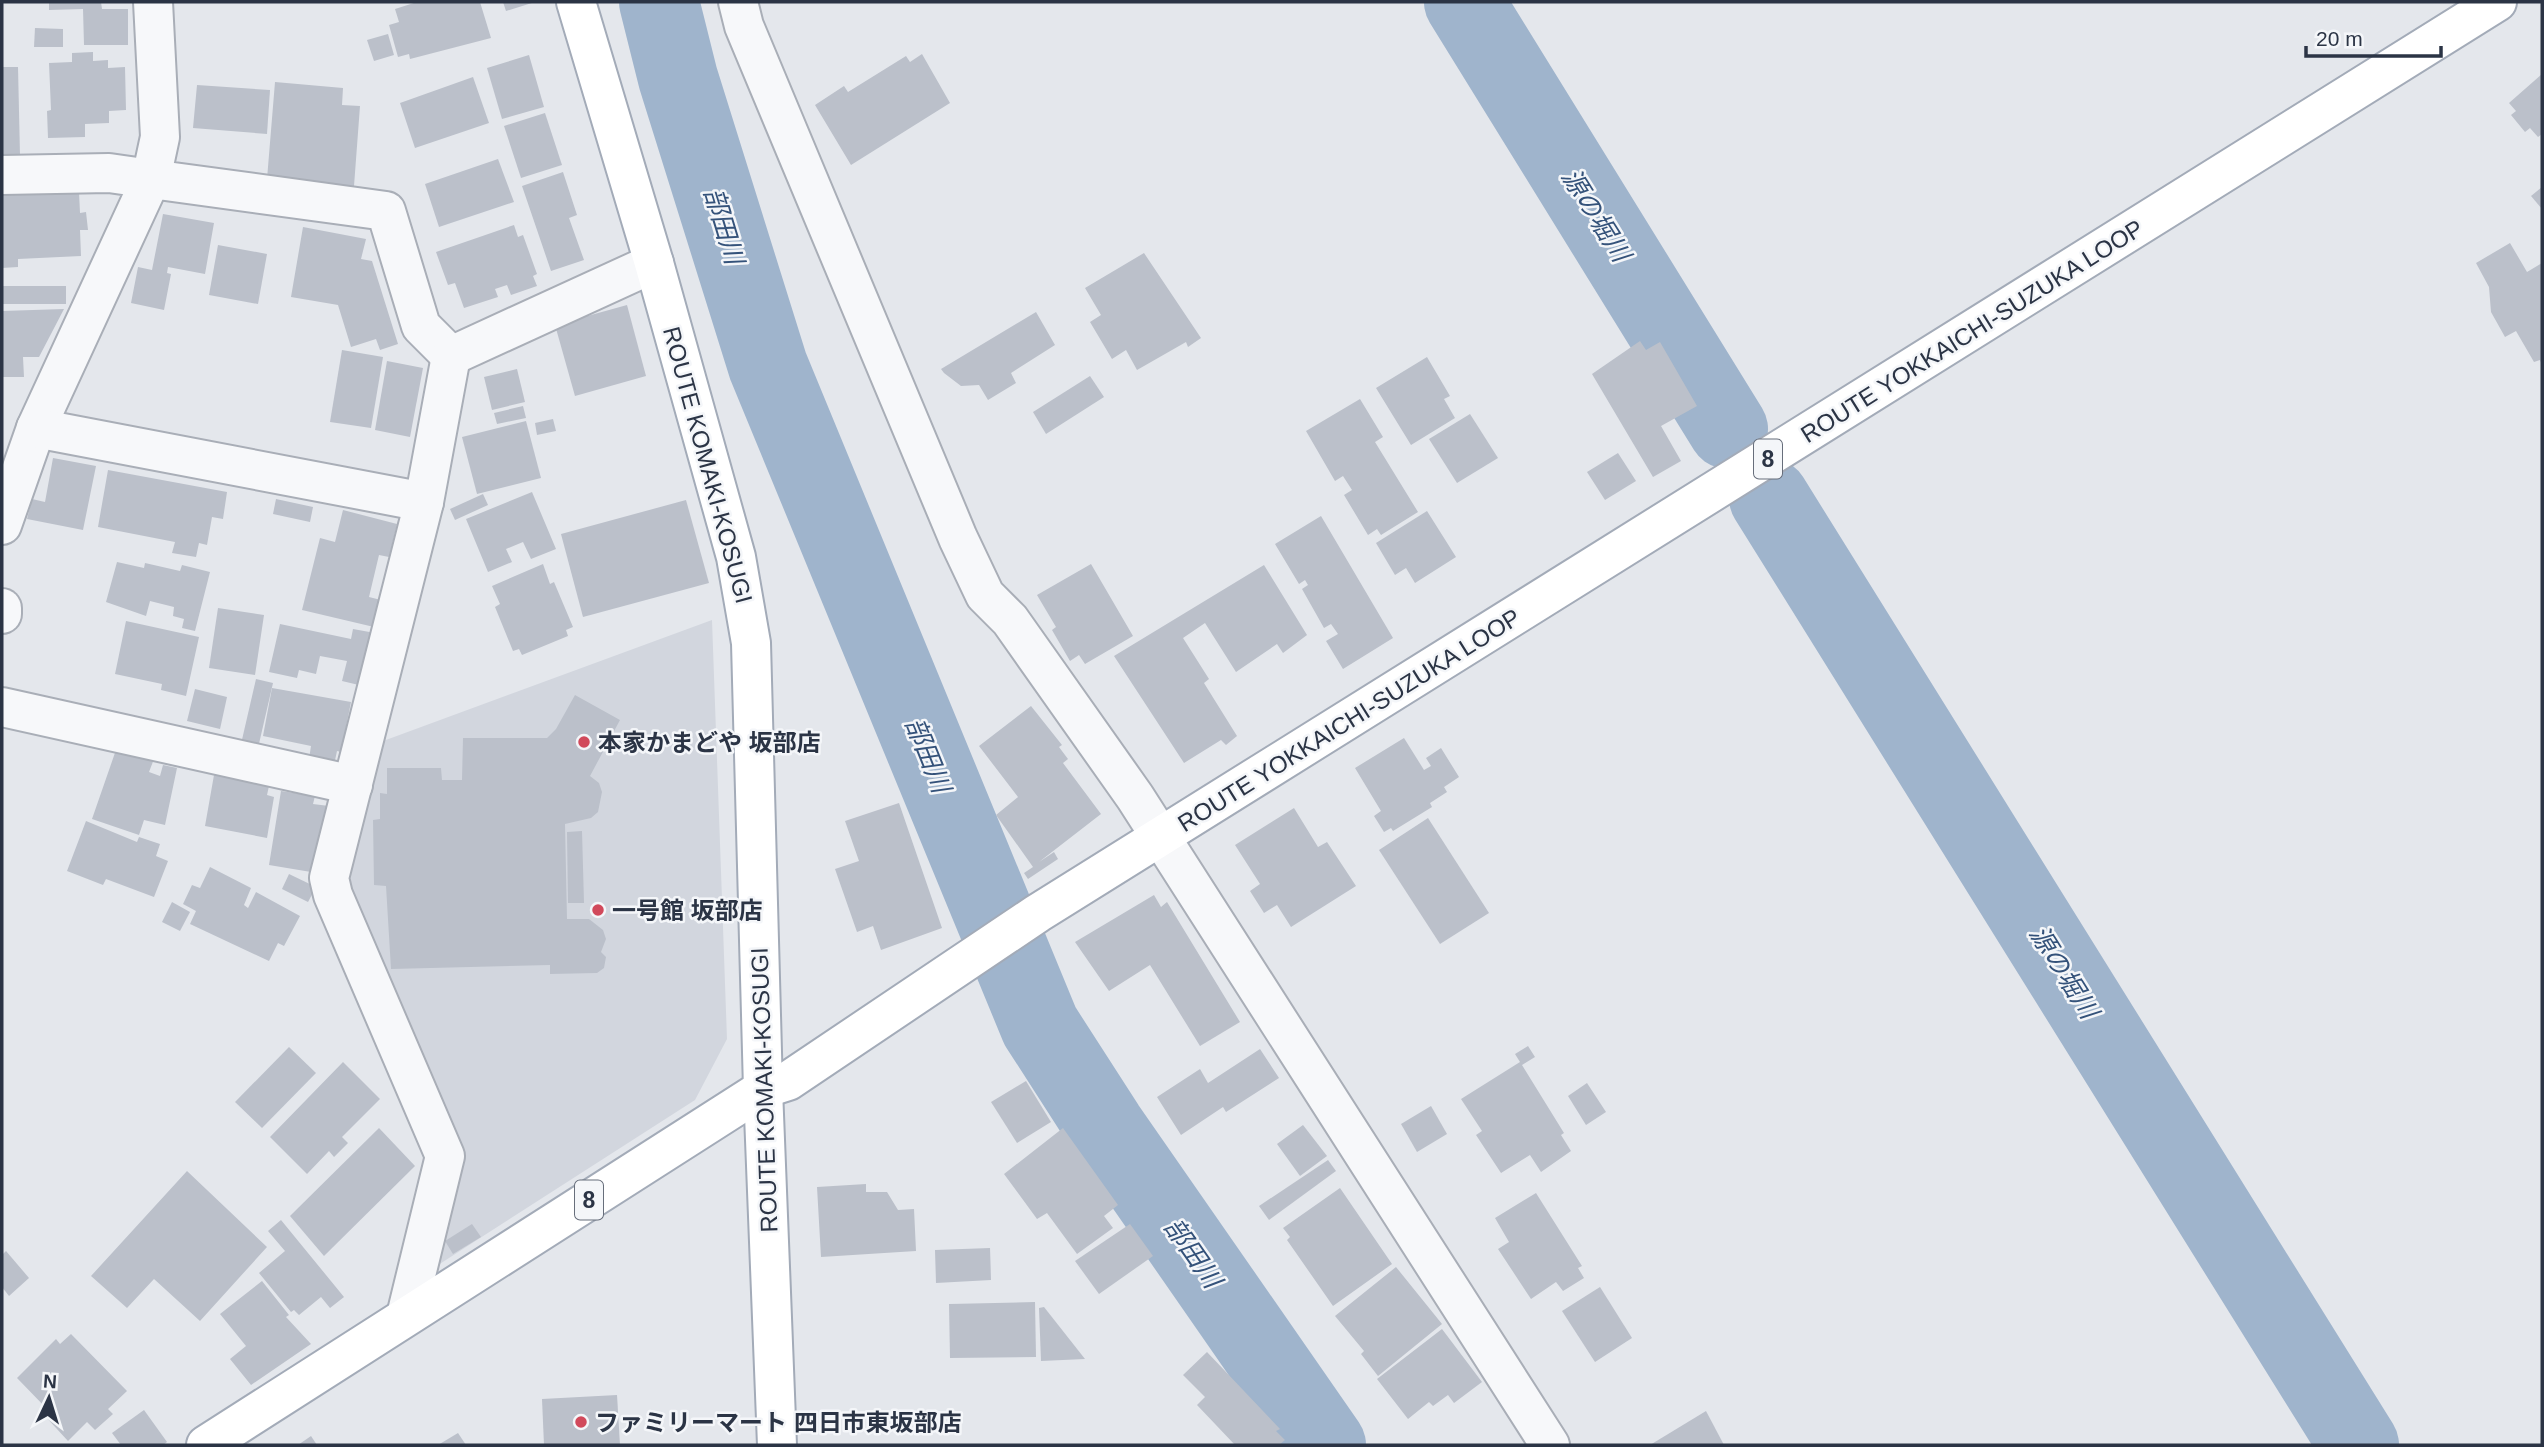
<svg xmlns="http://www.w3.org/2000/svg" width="2544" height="1447" viewBox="0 0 2544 1447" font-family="Helvetica,'Noto Sans JP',sans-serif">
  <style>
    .built { fill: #d2d6de }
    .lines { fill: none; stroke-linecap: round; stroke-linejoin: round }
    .river { stroke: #9fb4cc; stroke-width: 80 }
    .building { fill: #bbc0ca }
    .minor-casing { stroke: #a9aeb7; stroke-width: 42 }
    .major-casing { stroke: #a3abb8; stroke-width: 42 }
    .minor { stroke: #f7f8fa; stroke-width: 38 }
    .major { stroke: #fff; stroke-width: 38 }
    .poi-dot { fill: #d1495b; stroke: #f4f6f9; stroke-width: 2.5 }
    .labels { text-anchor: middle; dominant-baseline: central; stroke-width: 5; stroke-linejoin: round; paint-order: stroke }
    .shield { fill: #f4f6f9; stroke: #676e7b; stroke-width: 2 }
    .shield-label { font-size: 23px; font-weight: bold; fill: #2b3445 }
    .street-label { font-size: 24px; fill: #2b3445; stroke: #f4f6f9 }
    .poi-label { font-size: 24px; font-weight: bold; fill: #2b3445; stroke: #f4f6f9; text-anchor: start }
    .water-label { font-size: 26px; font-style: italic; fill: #34527a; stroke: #f4f6f9 }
  </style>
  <rect width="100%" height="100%" fill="#e4e7ec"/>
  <!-- built -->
  <path class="built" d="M712,620L727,1039L695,1100L435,1267L461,1151L346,886L375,744Z"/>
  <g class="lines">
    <!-- river -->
    <g class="river">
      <path d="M659,2L678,78L768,366L1040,1026L1105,1127L1326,1445"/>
      <path d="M1464,2L1728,429"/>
      <path d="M1769,498L2359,1445"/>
    </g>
  </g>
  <!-- building -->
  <g class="building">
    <path d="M49,2H101L102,9H128V45H84L83,9L49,10Z"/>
    <path d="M417,2H480L491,38L410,59L409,54L398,57L389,25L399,22L395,9Z"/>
    <path d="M503,2H535L506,11Z"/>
    <path d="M35,28L63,29V47H34Z"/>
    <path d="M388,34L394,55L374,61L367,40Z"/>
    <path d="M93,52V61L108,60V68L125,67L126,110L109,111V123L85,124V137L48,138L47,111L51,110L49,63L72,62V53Z"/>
    <path d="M922,54L950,103L851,165L815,105L844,86L848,92L906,56L910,62Z"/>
    <path d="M529,55L544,107L502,119L487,68Z"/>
    <path d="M2,67H18L20,156H2Z"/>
    <path d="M2542,74V134L2538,137L2530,128L2525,132L2511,115L2516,111L2509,103Z"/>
    <path d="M473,77L489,123L415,148L400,103Z"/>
    <path d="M275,82L343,88L342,105L360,106L354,186L267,179Z"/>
    <path d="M197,85L270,90L267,134L193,128Z"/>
    <path d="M545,113L562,165L521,178L504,126Z"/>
    <path d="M498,159L514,202L439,227L425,184Z"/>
    <path d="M563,172L577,215L569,218L584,260L551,271L522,186Z"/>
    <path d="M2542,187V209L2531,196Z"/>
    <path d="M79,192L80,213L86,212L88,230H80L81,256L18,259V267L2,268V194Z"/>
    <path d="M163,214L214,223L205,274L168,267L167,273L171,274L164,310L131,303L138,267L152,270Z"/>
    <path d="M514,225L518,237L523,235L537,274L533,276L537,286L511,295L507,285L495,289L498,297L464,308L455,283L448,285L436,252Z"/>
    <path d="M303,227L366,239L361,259L372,261L398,344L380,350L376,339L351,347L338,305L291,297Z"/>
    <path d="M2510,243L2527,272L2542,263V365L2540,360L2534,362L2516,331L2505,337L2491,312L2489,287L2476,263Z"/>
    <path d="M218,245L267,254L258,304L209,295Z"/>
    <path d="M1144,253L1201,338L1188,347L1186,342L1137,370L1126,350L1112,359L1090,322L1101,315L1085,288Z"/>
    <rect x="3" y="286" width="63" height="18"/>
    <path d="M627,305L646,376L575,396L555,325Z"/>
    <path d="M64,309L39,357H23L24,377H2V311Z"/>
    <path d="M1036,312L1055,345L1011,373L1016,383L988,400L979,385L961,386L944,373L941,369Z"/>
    <path d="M1640,341L1646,350L1660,342L1697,406L1661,426L1681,461L1653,477L1592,374Z"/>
    <path d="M342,350L383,357L371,428L330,422Z"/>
    <path d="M1427,357L1450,396L1444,399L1455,418L1411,445L1376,388Z"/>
    <path d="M387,361L423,368L410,437L375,430Z"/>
    <path d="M517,369L525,402L492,410L484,377Z"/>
    <path d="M1090,376L1104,397L1046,434L1033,412Z"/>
    <path d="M1360,399L1383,437L1375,442L1418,512L1381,535L1377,529L1368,535L1344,495L1352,490L1343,476L1335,481L1306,431Z"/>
    <path d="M523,406L526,418L497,424L494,413Z"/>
    <path d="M1470,414L1498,458L1457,483L1429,439Z"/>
    <path d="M553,419L556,431L537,435L535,423Z"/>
    <path d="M526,421L541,478L477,494L462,437Z"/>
    <path d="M1618,453L1636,481L1605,500L1587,472Z"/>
    <path d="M53,458L96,466L83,530L27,519L32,499L45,502Z"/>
    <path d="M108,470L227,492L223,519L212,517L207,545L199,543L196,557L172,553L175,542L98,527Z"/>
    <path d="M532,492L556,549L531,559L523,542L506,549L512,562L488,572L466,519Z"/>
    <path d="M483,494L488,505L455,520L450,509Z"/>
    <path d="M276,499L313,507L310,522L273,514Z"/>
    <path d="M686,500L709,583L583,617L561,534Z"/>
    <path d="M343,510L397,524L389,557L379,555L369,597L381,600L374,627L302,610L320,538L335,542Z"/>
    <path d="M1427,511L1456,557L1415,583L1406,568L1395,575L1376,543Z"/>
    <path d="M1321,516L1393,638L1343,669L1326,641L1338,634L1331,624L1324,628L1302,589L1308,585L1305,580L1299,584L1275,544Z"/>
    <path d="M117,562L144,568L145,563L180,571L182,565L210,572L195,631L182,628L184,619L173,616L174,607L150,601L146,616L106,602Z"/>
    <path d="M543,564L550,584L554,582L573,627L566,630L568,636L522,655L519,649L513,651L495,607L500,604L492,586Z"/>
    <path d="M1091,564L1133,636L1085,664L1079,655L1070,661L1052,630L1056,627L1037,595Z"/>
    <path d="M1264,565L1307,635L1283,653L1277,644L1236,672L1205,623L1183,638L1209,679L1204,683L1237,736L1226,745L1221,740L1184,763L1114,656Z"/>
    <path d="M218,608L264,615L255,675L209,668Z"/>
    <path d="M126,621L199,637L186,696L161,690L162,684L115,674Z"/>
    <path d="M280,624L351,639L353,629L375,633L363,686L342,681L347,661L320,656L316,674L299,670L297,678L269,672Z"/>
    <path d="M256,679L273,683L258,748L241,744Z"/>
    <path d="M272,688L351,702L341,752L337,751L334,765L309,759L311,746L263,736Z"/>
    <path d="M195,689L227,697L220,729L187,721Z"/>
    <path d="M575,695L620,720L590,776L599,783L602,792L598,812L591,818L565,824L567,919H589L603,930L606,939L601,952L606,957L604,968L597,973L550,974V965L391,969L386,886L374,885L373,820L380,819V793L387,794V768H441L442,780H462L463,738H547L556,729Z"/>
    <path d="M1031,706L1062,745L1059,747L1068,759L1063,763L1101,814L1039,862L1054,852L1058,859L1028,879L1024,873L1033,867L996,815L1018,797L979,746Z"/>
    <path d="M1404,738L1424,770L1431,766L1426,758L1441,748L1459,777L1444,787L1447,792L1430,803L1432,807L1393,831L1391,828L1384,832L1374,816L1381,811L1355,768Z"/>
    <path d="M117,747L154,759L149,772L160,776L163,765L177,768L165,825L144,820L139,835L92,819Z"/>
    <path d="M214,775L269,786L267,795L274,797L267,838L205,826Z"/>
    <path d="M281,791L315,796L313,804L329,806L317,873L269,865Z"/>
    <path d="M899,803L942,928L881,950L873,926L857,932L835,869L859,861L845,821Z"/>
    <path d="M1294,808L1318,847L1327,842L1356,886L1291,927L1277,905L1264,913L1250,891L1260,884L1235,845Z"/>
    <path d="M1428,818L1489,913L1440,944L1379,850Z"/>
    <path d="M86,821L137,842L139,837L160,844L156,856L168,861L154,897L106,879L103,885L67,871Z"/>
    <path d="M582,831L584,903H568L567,832Z"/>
    <path d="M210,867L251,888L244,905L248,908L256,892L300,916L284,946L278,943L269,961L190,924L196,911L183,904L192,885L200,888Z"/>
    <path d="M289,874L316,887L308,902L282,889Z"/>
    <path d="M1154,895L1161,907L1167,902L1240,1022L1200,1046L1150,965L1109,991L1075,942Z"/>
    <path d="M172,902L190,912L180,931L162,922Z"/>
    <path d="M1528,1046L1535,1057L1522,1065L1564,1133L1561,1135L1571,1151L1541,1172L1530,1155L1501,1173L1476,1135L1482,1131L1461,1099L1520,1062L1515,1054Z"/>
    <path d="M289,1047L316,1073L262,1128L235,1102Z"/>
    <path d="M1260,1049L1279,1078L1226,1112L1223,1107L1181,1135L1157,1097L1200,1069L1208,1083Z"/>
    <path d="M343,1062L380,1099L342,1137L348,1143L334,1157L329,1151L307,1174L270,1137Z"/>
    <path d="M1026,1081L1051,1122L1017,1143L991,1102Z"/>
    <path d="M1587,1083L1606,1112L1586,1125L1568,1096Z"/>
    <path d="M1431,1106L1447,1134L1417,1152L1401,1124Z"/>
    <path d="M1303,1125L1327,1156L1300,1176L1277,1144Z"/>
    <path d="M379,1128L415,1166L324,1256L290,1216Z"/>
    <path d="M1063,1128L1118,1205L1104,1216L1113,1228L1077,1254L1047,1213L1037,1219L1004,1174Z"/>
    <path d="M1328,1160L1336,1171L1269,1220L1259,1206Z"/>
    <path d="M187,1171L267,1247L200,1321L154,1279L127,1308L91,1276Z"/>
    <path d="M866,1184V1192H887L898,1210L914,1209L916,1251L821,1257L817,1187Z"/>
    <path d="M1340,1188L1392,1264L1333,1306L1287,1240L1290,1237L1283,1228Z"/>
    <path d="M1536,1193L1582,1266L1578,1268L1584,1278L1563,1291L1556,1282L1531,1299L1498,1249L1509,1242L1495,1218Z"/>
    <path d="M281,1220L344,1297L330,1308L321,1297L299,1315L294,1310L291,1312L259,1273L285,1251L268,1231Z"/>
    <path d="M472,1224L481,1237L453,1254L445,1241Z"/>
    <path d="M1130,1224L1153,1256L1099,1294L1075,1261Z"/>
    <path d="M990,1248L991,1280L936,1283L935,1250Z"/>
    <path d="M6,1251L29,1278L9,1296L2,1287V1255Z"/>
    <path d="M1396,1267L1442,1324L1378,1376L1361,1354L1364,1351L1335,1316Z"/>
    <path d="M262,1281L289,1315L286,1317L311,1344L251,1385L230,1359L246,1346L220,1314Z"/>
    <path d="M1600,1287L1632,1338L1595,1362L1562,1311Z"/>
    <path d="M1035,1302L1036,1357L950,1358L949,1304Z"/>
    <path d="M1044,1307L1085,1359L1041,1361L1039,1308Z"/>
    <path d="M1442,1329L1482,1382L1454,1403L1448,1395L1433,1406L1429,1402L1408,1419L1377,1379Z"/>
    <path d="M71,1334L127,1391L108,1409L113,1414L95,1430L87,1422L68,1441L45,1416L49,1411L17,1378L56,1339L60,1344Z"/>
    <path d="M1207,1352L1280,1429L1276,1431L1285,1440L1279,1445H1235L1197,1405L1205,1397L1183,1375Z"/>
    <path d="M617,1395L620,1445H544L542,1399Z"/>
    <path d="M144,1410L167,1442L163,1445H121L112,1433Z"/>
    <path d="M1706,1411L1724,1445H1650Z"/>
    <path d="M458,1433L466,1445H438Z"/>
    <path d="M311,1436L317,1445H298Z"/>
  </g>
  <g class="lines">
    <defs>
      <g id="minor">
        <path d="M153,2L160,137L151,179L386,211L421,326L451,356"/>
        <path d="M738,2L744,26L958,538L985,595L1010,620L1135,797L1550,1445"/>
        <path d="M2,175L109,173L151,179L36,428L2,525"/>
        <path d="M451,356L654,263"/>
        <path d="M36,428L424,502"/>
        <path d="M2,608V614"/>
        <path d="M2,707L353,785"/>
        <path d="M406,1316L445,1156L333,895L329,878L424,502L451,356"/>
      </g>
      <g id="major">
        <path d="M576,2L654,263L736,557L751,643L763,1089L777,1445"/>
        <path d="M206,1445L763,1089L788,1081L1038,913L2497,2"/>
      </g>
    </defs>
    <!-- minor casing -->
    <use href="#minor" class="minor-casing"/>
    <!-- major casing -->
    <use href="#major" class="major-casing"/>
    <!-- minor -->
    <use href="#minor" class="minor"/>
    <!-- major -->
    <use href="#major" class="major"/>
  </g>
  <!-- markers -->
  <g class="poi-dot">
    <circle cx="584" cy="742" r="7"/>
    <circle cx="598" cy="910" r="7"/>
    <circle cx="581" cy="1422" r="7"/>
  </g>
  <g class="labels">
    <!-- shield labels -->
    <g class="shield">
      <rect x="1754" y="439.5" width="28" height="39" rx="5"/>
      <rect x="575" y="1180.5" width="28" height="39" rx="5"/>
    </g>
    <g class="shield-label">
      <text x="1768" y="459">8</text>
      <text x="589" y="1200">8</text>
    </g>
    <!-- street labels -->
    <g class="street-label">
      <text transform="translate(1972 331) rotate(-32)">ROUTE YOKKAICHI-SUZUKA LOOP</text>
      <text transform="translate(708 465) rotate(75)">ROUTE KOMAKI-KOSUGI</text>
      <text transform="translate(1349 720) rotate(-32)">ROUTE YOKKAICHI-SUZUKA LOOP</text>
      <text transform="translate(764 1090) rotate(-92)">ROUTE KOMAKI-KOSUGI</text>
    </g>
    <!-- poi labels -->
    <g class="poi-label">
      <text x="598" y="742">本家かまどや 坂部店</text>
      <text x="612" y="910">一号館 坂部店</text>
      <text x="595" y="1422">ファミリーマート 四日市東坂部店</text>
    </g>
    <!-- water labels -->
    <g class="water-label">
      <text transform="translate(1596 215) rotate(58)">源の堀川</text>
      <text transform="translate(724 226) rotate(73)">部田川</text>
      <text transform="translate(928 755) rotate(68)">部田川</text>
      <text transform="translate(2064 972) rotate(58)">源の堀川</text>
      <text transform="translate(1193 1253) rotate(55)">部田川</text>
    </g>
  </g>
  <!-- border -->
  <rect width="2544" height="1447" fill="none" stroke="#2b3445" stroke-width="7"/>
  <!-- north arrow -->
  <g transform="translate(49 1398) rotate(4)" stroke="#f4f6f9" stroke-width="5" paint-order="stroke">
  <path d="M0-5L12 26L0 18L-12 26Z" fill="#2b3445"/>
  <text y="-10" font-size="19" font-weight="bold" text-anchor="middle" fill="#2b3445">N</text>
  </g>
  <!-- scale -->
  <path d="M2306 46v10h135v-10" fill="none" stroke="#2b3445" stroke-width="3.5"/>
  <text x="2316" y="46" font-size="21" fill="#2b3445" stroke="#f4f6f9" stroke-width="5" paint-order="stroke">20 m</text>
</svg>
